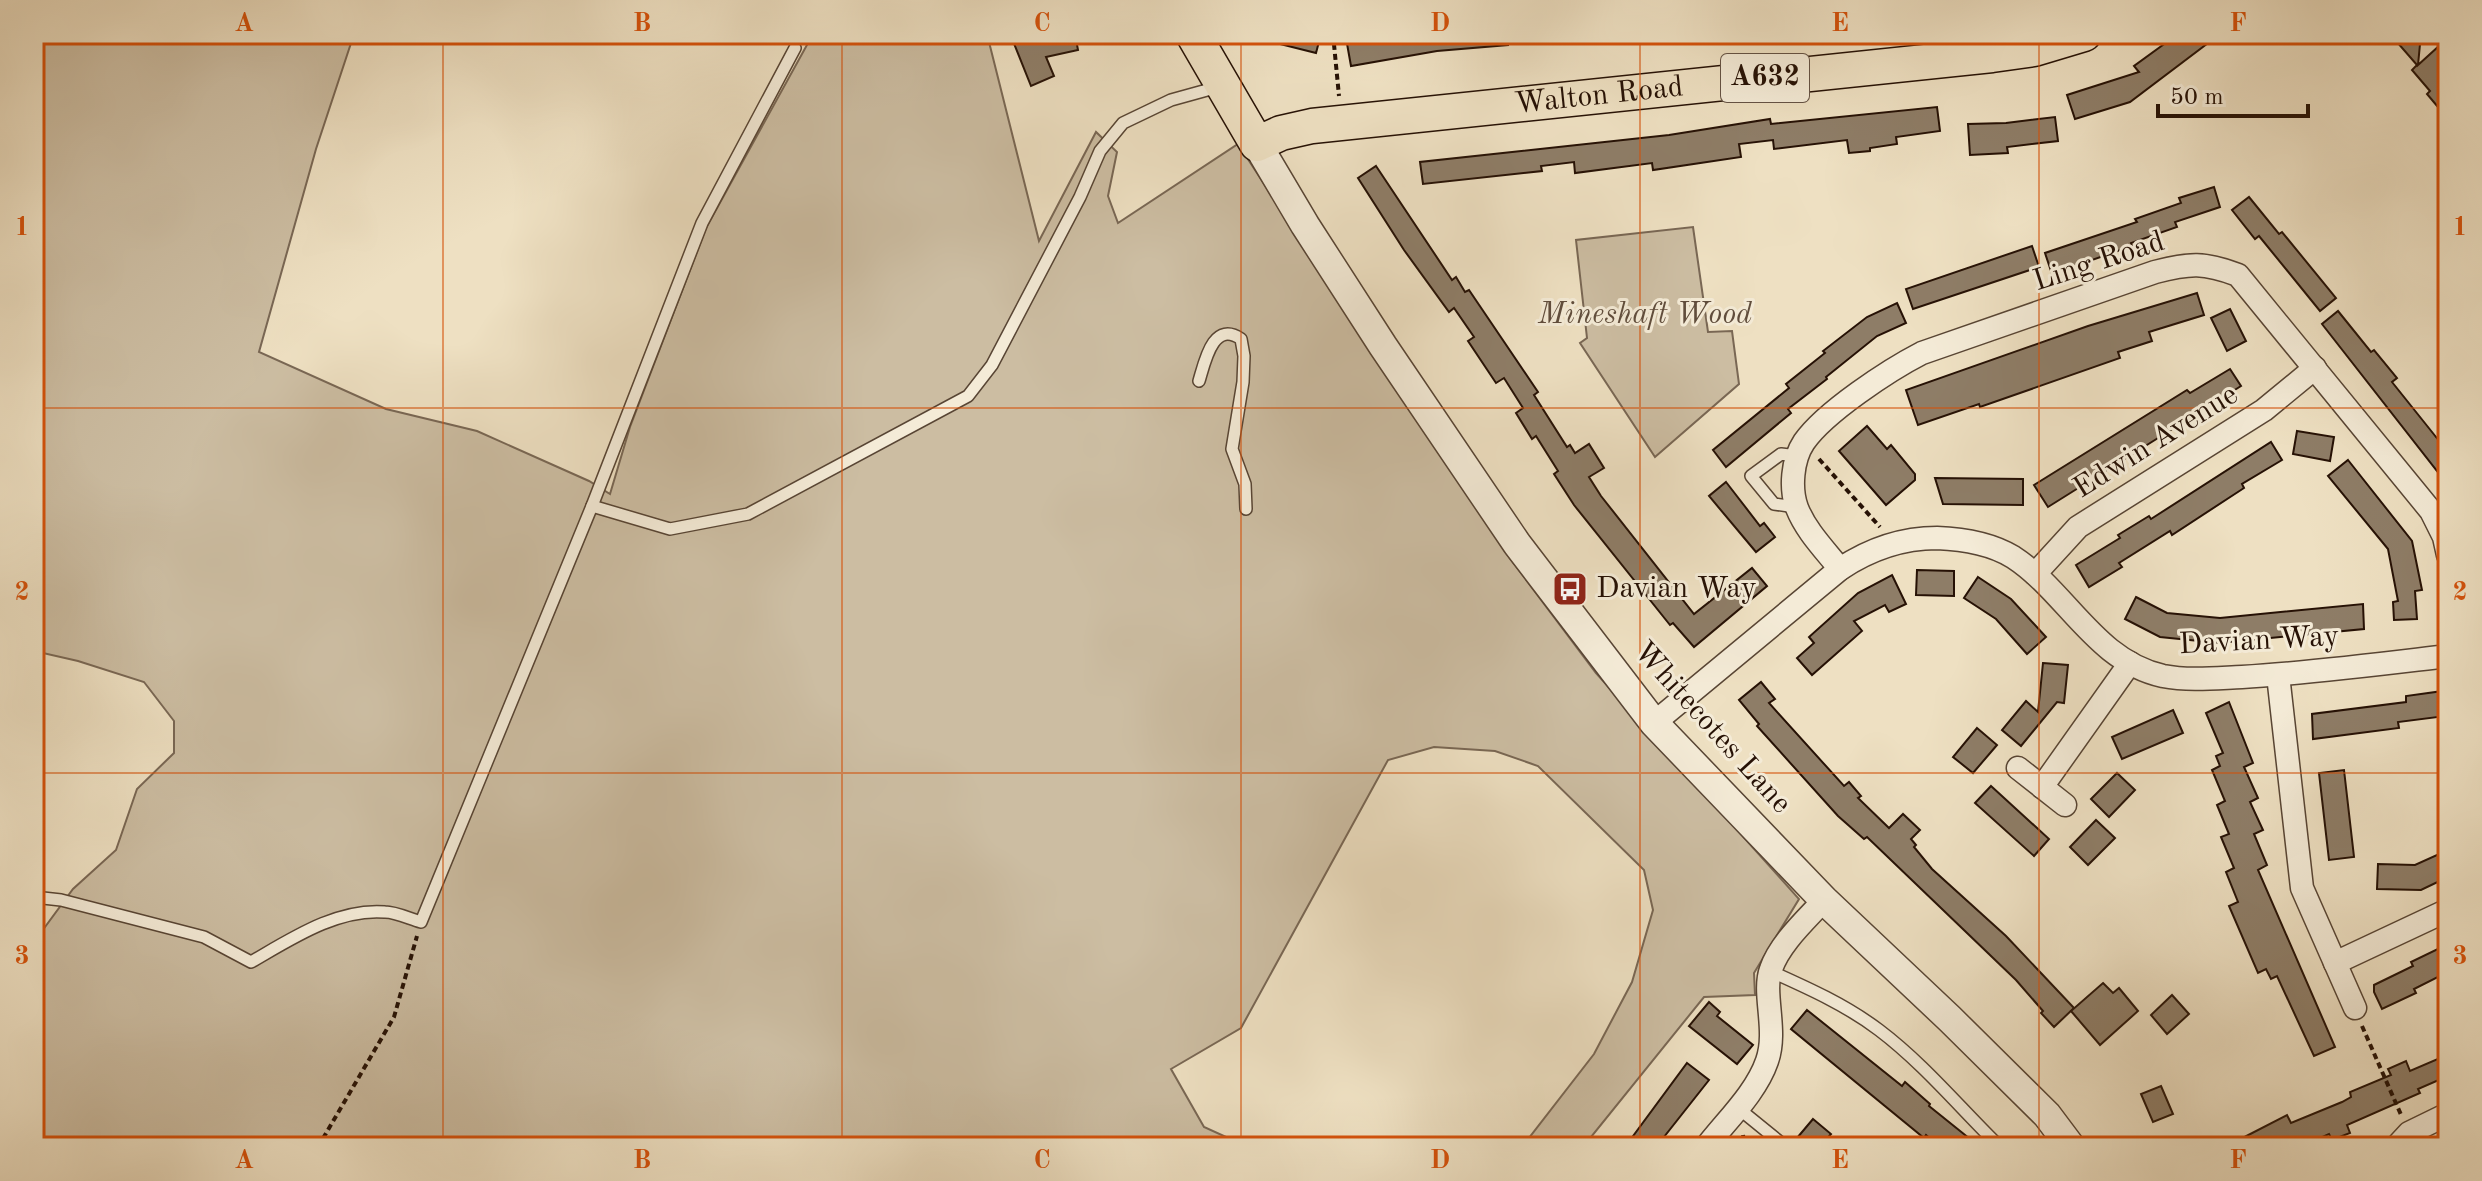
<svg xmlns="http://www.w3.org/2000/svg" width="2482" height="1181" viewBox="0 0 2482 1181" font-family="'Old Standard TT',serif">
  <style>
    .green { fill: #ccbda2; stroke: #796754; stroke-width: 2 }
    .building { fill: #8e7d67; stroke: #261105; stroke-width: 2 }
    .lines { fill: none; stroke-linecap: round; stroke-linejoin: round }
    .service-casing { stroke: #584534; stroke-width: 14 }
    .minor-casing { stroke: #584534; stroke-width: 25 }
    .tertiary-casing { stroke: #584534; stroke-width: 31 }
    .primary-casing { stroke: #261105; stroke-width: 37 }
    .path { stroke: #261105; stroke-width: 4; stroke-dasharray: 6 4; stroke-linecap: butt }
    .service { stroke: #f4ebd7; stroke-width: 11 }
    .minor { stroke: #f4ebd7; stroke-width: 22 }
    .tertiary { stroke: #f4ebd7; stroke-width: 28 }
    .primary { stroke: #eee0c2; stroke-width: 34 }
    .grid { fill: none; stroke: #d5520b; stroke-width: 2; stroke-opacity: 0.55 }
    .labels { text-anchor: middle; dominant-baseline: central; stroke-width: 6; stroke-linejoin: round; paint-order: stroke }
    .shield { fill: #f4ebd7; stroke: #645244; stroke-width: 2 }
    .shield-label { font-size: 28px; font-weight: bold; fill: #261105 }
    .street-label { font-size: 30px; fill: #261105; stroke: #f4ebd7 }
    .park-label { font-size: 30px; font-style: italic; fill: #604d3c; stroke: #f4ebd7 }
    .poi-label { font-size: 30px; fill: #261105; stroke: #f4ebd7; text-anchor: start }
    .neatline { fill: none; stroke: #d5520b; stroke-width: 3 }
    .grid-label { font-size: 26px; text-anchor: middle; font-weight: bold; fill: #d5520b }
  </style>
  <rect width="100%" height="100%" fill="#eee0c2"/>
  <filter id="stains"><feTurbulence type="fractalNoise" baseFrequency=".0025" numOctaves="4"/><feColorMatrix values="0 0 0 0 .2 0 0 0 0 .09 0 0 0 0 .02 0 0 0 .5 -.17"/></filter>
  <radialGradient id="worn" r=".72"><stop offset=".6" stop-color="#630" stop-opacity="0"/><stop offset="1" stop-color="#630" stop-opacity=".3"/></radialGradient>
  <!-- green -->
  <g class="green">
    <path d="M34,34H354L316,149L259,352L386,409L477,431L589,481L610,494L630,427L706,228L813,34H987L1039,241L1096,132L1117,152L1108,196L1118,223L1238,144L1509,557L1596,673L1799,899L1754,973L1755,995L1704,997L1583,1147H1522L1594,1054L1632,982L1653,910L1644,870L1538,766L1495,751L1434,747L1388,760L1241,1028L1171,1069L1204,1127L1248,1147H34V942L73,889L116,850L137,789L174,753V721L144,682L78,661L34,651Z"/>
    <path d="M1693,227L1708,332L1732,331L1739,384L1655,457L1580,343L1587,338L1576,240Z"/>
  </g>
  <!-- building -->
  <g class="building">
    <path d="M1029,34H1075L1078,50L1046,57L1054,76L1031,86L1013,41Z"/>
    <path d="M1265,34H1321L1316,53L1264,40Z"/>
    <path d="M1373,34H1507L1508,45L1437,51L1351,66L1346,38Z"/>
    <path d="M2178,34H2220L2130,102L2075,119L2067,95L2139,72L2134,66Z"/>
    <path d="M2390,34H2421L2418,65L2439,46L2448,56V119L2427,94L2430,91L2412,70L2417,65Z"/>
    <path d="M1937,107L1940,131L1896,137L1897,144L1870,148V151L1849,153L1847,140L1774,149L1773,140L1739,144L1741,157L1653,170L1652,163L1575,173L1574,162L1541,166L1542,171L1423,184L1420,162L1669,135L1770,119L1771,124Z"/>
    <path d="M2055,117L2058,141L2007,147L2008,153L1970,155L1968,124L2006,123Z"/>
    <path d="M1376,166L1452,280L1456,277L1465,292L1469,290L1538,392L1534,395L1567,447L1570,445L1575,453L1589,444L1604,468L1589,477L1601,496L1694,614L1752,568L1767,586L1694,647L1673,623L1670,625L1574,505L1554,474L1558,471L1536,436L1532,439L1516,413L1523,408L1504,378L1496,383L1468,341L1474,337L1454,308L1449,312L1404,250L1358,178Z"/>
    <path d="M2214,187L2220,207L2175,222L2177,227L2131,243L2132,246L2052,274L2045,253L2137,222L2135,219L2181,203L2179,198Z"/>
    <path d="M2249,197L2279,234L2282,232L2336,298L2320,311L2259,236L2255,239L2232,210Z"/>
    <path d="M2032,246L2039,267L1913,309L1906,289Z"/>
    <path d="M2197,293L2204,315L2149,332L2152,341L2118,352L2120,358L1980,407L1979,404L1918,425L1906,390L2088,326Z"/>
    <path d="M1897,303L1906,323L1877,336L1826,377L1827,379L1788,409L1791,413L1726,467L1713,450L1789,388L1786,384L1825,353L1823,351L1867,317Z"/>
    <path d="M2230,309L2246,341L2227,351L2211,318Z"/>
    <path d="M2338,311L2371,352L2374,350L2397,378L2392,382L2448,452V485L2322,324Z"/>
    <path d="M2230,369L2241,386L2048,507L2034,485L2187,390L2190,393Z"/>
    <path d="M1867,426L1887,449L1891,445L1915,474V480L1886,505L1839,451Z"/>
    <path d="M2297,431L2334,437L2330,461L2293,454Z"/>
    <path d="M2271,442L2282,460L2242,484L2244,488L2172,535L2170,531L2119,563L2122,567L2089,587L2076,565L2120,538L2118,535L2149,516L2151,519Z"/>
    <path d="M2348,460L2412,541L2422,590L2415,591L2417,619L2394,620L2393,602L2398,601L2388,549L2328,476Z"/>
    <path d="M1935,478L2023,479V505L1943,504Z"/>
    <path d="M1726,482L1760,526L1764,523L1775,537L1756,552L1709,496Z"/>
    <path d="M1917,570L1954,571V596L1916,595Z"/>
    <path d="M1892,575L1906,604L1889,612L1885,605L1854,621L1862,631L1812,675L1797,658L1814,643L1809,637L1858,593Z"/>
    <path d="M1978,577L2011,599L2046,637L2027,654L1996,619L1964,598Z"/>
    <path d="M2136,597L2167,613L2220,618L2363,604L2364,629L2219,643L2160,637L2125,619Z"/>
    <path d="M2043,663L2068,665L2064,703L2057,702L2021,746L2002,730L2026,701L2038,712Z"/>
    <path d="M1761,682L1775,699L1769,703L1844,786L1849,782L1861,796L1858,798L1889,828L1903,814L1920,830L1911,839L1916,845L1914,847L1932,869L2006,936L2074,1008L2054,1027L2041,1013L2043,1011L2016,980L1867,837L1864,839L1838,816L1757,726L1759,724L1739,700Z"/>
    <path d="M2443,691L2446,716L2398,722L2399,728L2313,739L2312,714L2406,702V696Z"/>
    <path d="M2229,702L2253,763L2244,767L2258,798L2250,802L2263,830L2254,834L2267,865L2258,870L2335,1047L2314,1056L2277,976L2271,979L2266,969L2258,973L2229,906L2238,902L2226,872L2234,868L2221,837L2229,834L2217,805L2225,801L2212,770L2220,766L2216,756L2223,753L2206,713Z"/>
    <path d="M2173,710L2183,733L2122,759L2112,737Z"/>
    <path d="M1977,728L1997,745L1973,773L1953,757Z"/>
    <path d="M2344,770L2354,857L2329,860L2319,773Z"/>
    <path d="M2117,773L2135,790L2109,817L2091,799Z"/>
    <path d="M1991,786L2049,839L2034,856L1975,803Z"/>
    <path d="M2096,820L2115,838L2088,865L2070,847Z"/>
    <path d="M2448,850V877L2421,890L2377,889L2378,864L2415,865Z"/>
    <path d="M2448,944V972L2414,989L2416,993L2382,1009L2374,992V985L2413,966L2411,962Z"/>
    <path d="M2103,983L2113,993L2119,988L2138,1011L2100,1045L2071,1011Z"/>
    <path d="M2172,995L2189,1014L2167,1034L2151,1015Z"/>
    <path d="M1709,1002L1720,1012L1717,1016L1753,1045L1737,1064L1689,1026Z"/>
    <path d="M1807,1010L1902,1086L1905,1082L1930,1104L1929,1106L1980,1147H1940L1926,1135L1924,1138L1791,1029Z"/>
    <path d="M2440,1058L2448,1076L2418,1089L2420,1093L2347,1125L2350,1133L2332,1140L2329,1134L2311,1142L2310,1139L2294,1147H2225L2287,1115L2291,1123L2342,1102L2351,1097L2350,1092L2391,1075L2388,1069L2406,1061L2410,1071Z"/>
    <path d="M1687,1063L1709,1080L1656,1147H1625Z"/>
    <path d="M2161,1086L2173,1114L2153,1122L2141,1094Z"/>
    <path d="M1813,1119L1831,1134L1820,1147H1807L1797,1138Z"/>
  </g>
  <g class="lines">
    <defs>
      <g id="service">
        <path d="M1199,381C1205,361 1213,320 1241,339L1244,356L1243,382L1232,449L1245,484L1246,509"/>
        <path d="M592,506L670,529L748,514L968,396L992,365L1080,197L1100,151L1123,123L1171,100L1218,87"/>
        <path d="M1796,507L1774,504L1751,476L1781,454L1798,456"/>
        <path d="M34,897L61,900L204,937L251,962C291,939 337,908 385,912C396,912 410,919 421,922L592,506L702,223L795,48"/>
        <path d="M1770,971C1808,988 1846,1005 1879,1030C1924,1064 1960,1108 2000,1147"/>
        <path d="M1738,1108L1786,1147"/>
      </g>
      <g id="minor">
        <path d="M1840,569C1825,550 1806,531 1797,508C1790,489 1792,460 1804,442C1825,412 1889,370 1922,353L2155,272C2190,263 2204,262 2238,275L2431,511L2444,537L2448,555"/>
        <path d="M2035,574L2078,527L2264,410L2315,368"/>
        <path d="M2278,675L2302,888L2355,1008"/>
        <path d="M1654,723L1840,569C1870,549 1901,538 1937,538C1963,539 1990,543 2013,557C2067,592 2095,661 2163,676C2189,681 2217,678 2242,677C2311,673 2380,664 2448,656"/>
        <path d="M2018,768L2065,805"/>
        <path d="M2042,787L2130,663"/>
        <path d="M2335,963L2448,910"/>
        <path d="M1706,1147C1726,1121 1756,1093 1767,1061C1778,1030 1762,993 1771,969C1780,943 1806,920 1824,900"/>
        <path d="M2396,1147L2409,1133L2448,1114"/>
      </g>
      <path id="tertiary" d="M1257,144L1305,225L1383,346L1517,544L1654,723L1824,900L1950,1019L2047,1115L2071,1147"/>
      <g id="primary">
        <path id="s1" d="M1193,34L1257,144L1281,133L1312,126L1992,55L2034,49L2084,34"/>
      </g>
    </defs>
    <!-- service casing -->
    <use href="#service" class="service-casing"/>
    <!-- minor casing -->
    <use href="#minor" class="minor-casing"/>
    <!-- tertiary casing -->
    <use href="#tertiary" class="tertiary-casing"/>
    <!-- primary casing -->
    <use href="#primary" class="primary-casing"/>
    <!-- path -->
    <g class="path">
      <path d="M1333,34L1339,96"/>
      <path d="M1819,459L1880,527"/>
      <path d="M2362,1026L2402,1117"/>
      <path d="M1743,1135L1745,1147"/>
      <path d="M318,1147L394,1017L417,936"/>
    </g>
    <!-- service -->
    <use href="#service" class="service"/>
    <!-- minor -->
    <use href="#minor" class="minor"/>
    <!-- tertiary -->
    <use href="#tertiary" class="tertiary"/>
    <!-- primary -->
    <use href="#primary" class="primary"/>
  </g>
  <!-- grid -->
  <path class="grid" d="M443,34V1147M842,34V1147M1241,34V1147M1640,34V1147M2039,34V1147M34,408H2448M34,773H2448"/>
  <!-- icons -->
  <defs>
    <symbol id="bus-square" viewBox="-11 -11 22 22"><rect x="-9" y="-9" width="18" height="18" rx="4" fill="#8f2418" stroke="#f4ebd7"/><path d="M-5-6H5V4H4V6H2V4H-2V6H-4V4H-5ZM-3.5-4V0h7V-4ZM-3.5 1.2v1.5H-2V1.2ZM2 1.2v1.5H3.5V1.2Z" fill="#fff"/></symbol>
  </defs>
  <g fill-rule="evenodd">
    <use href="#bus-square" x="1550" y="569" width="40" height="40"/>
  </g>
  <g class="labels">
    <!-- shield labels -->
    <rect class="shield" x="1721" y="54" width="88" height="48" rx="6"/>
    <g class="shield-label">
      <text x="1765" y="78">A632</text>
    </g>
    <!-- street labels -->
    <g class="street-label">
      <text stroke="none"><textPath href="#s1" startOffset="474">Walton Road</textPath></text>
      <text transform="translate(2099 262) rotate(-18)">Ling Road</text>
      <text transform="translate(2156 442) rotate(-32)">Edwin Avenue</text>
      <text transform="translate(2259 641) rotate(-3)">Davian Way</text>
      <text transform="translate(1712 728) rotate(48)">Whitecotes Lane</text>
    </g>
    <!-- park labels -->
    <g class="park-label">
      <text x="1645" y="315">Mineshaft Wood</text>
    </g>
    <!-- poi labels -->
    <g class="poi-label">
      <text x="1596" y="589">Davian Way</text>
    </g>
  </g>
  <!-- margin -->
  <rect width="2482" height="1181" fill="none" stroke="#eee0c2" stroke-width="88"/>
  <!-- scale -->
  <path d="M2158 104v12h150v-12" fill="none" stroke="#261105" stroke-width="4"/>
  <text x="2170" y="104" font-size="24" fill="#261105" stroke="#f4ebd7" stroke-width="6" paint-order="stroke">50 m</text>
  <rect x="44" y="44" width="2394" height="1093" class="neatline"/>
  <g class="grid-label">
    <text x="244" y="31">A</text>
    <text x="642" y="31">B</text>
    <text x="1042" y="31">C</text>
    <text x="1440" y="31">D</text>
    <text x="1840" y="31">E</text>
    <text x="2238" y="31">F</text>
    <text x="22" y="235">1</text>
    <text x="2460" y="235">1</text>
    <text x="22" y="600">2</text>
    <text x="2460" y="600">2</text>
    <text x="22" y="964">3</text>
    <text x="2460" y="964">3</text>
    <text x="244" y="1168">A</text>
    <text x="642" y="1168">B</text>
    <text x="1042" y="1168">C</text>
    <text x="1440" y="1168">D</text>
    <text x="1840" y="1168">E</text>
    <text x="2238" y="1168">F</text>
  </g>
  <rect width="100%" height="100%" filter="url(#stains)"/>
  <rect width="100%" height="100%" fill="url(#worn)"/>
</svg>
